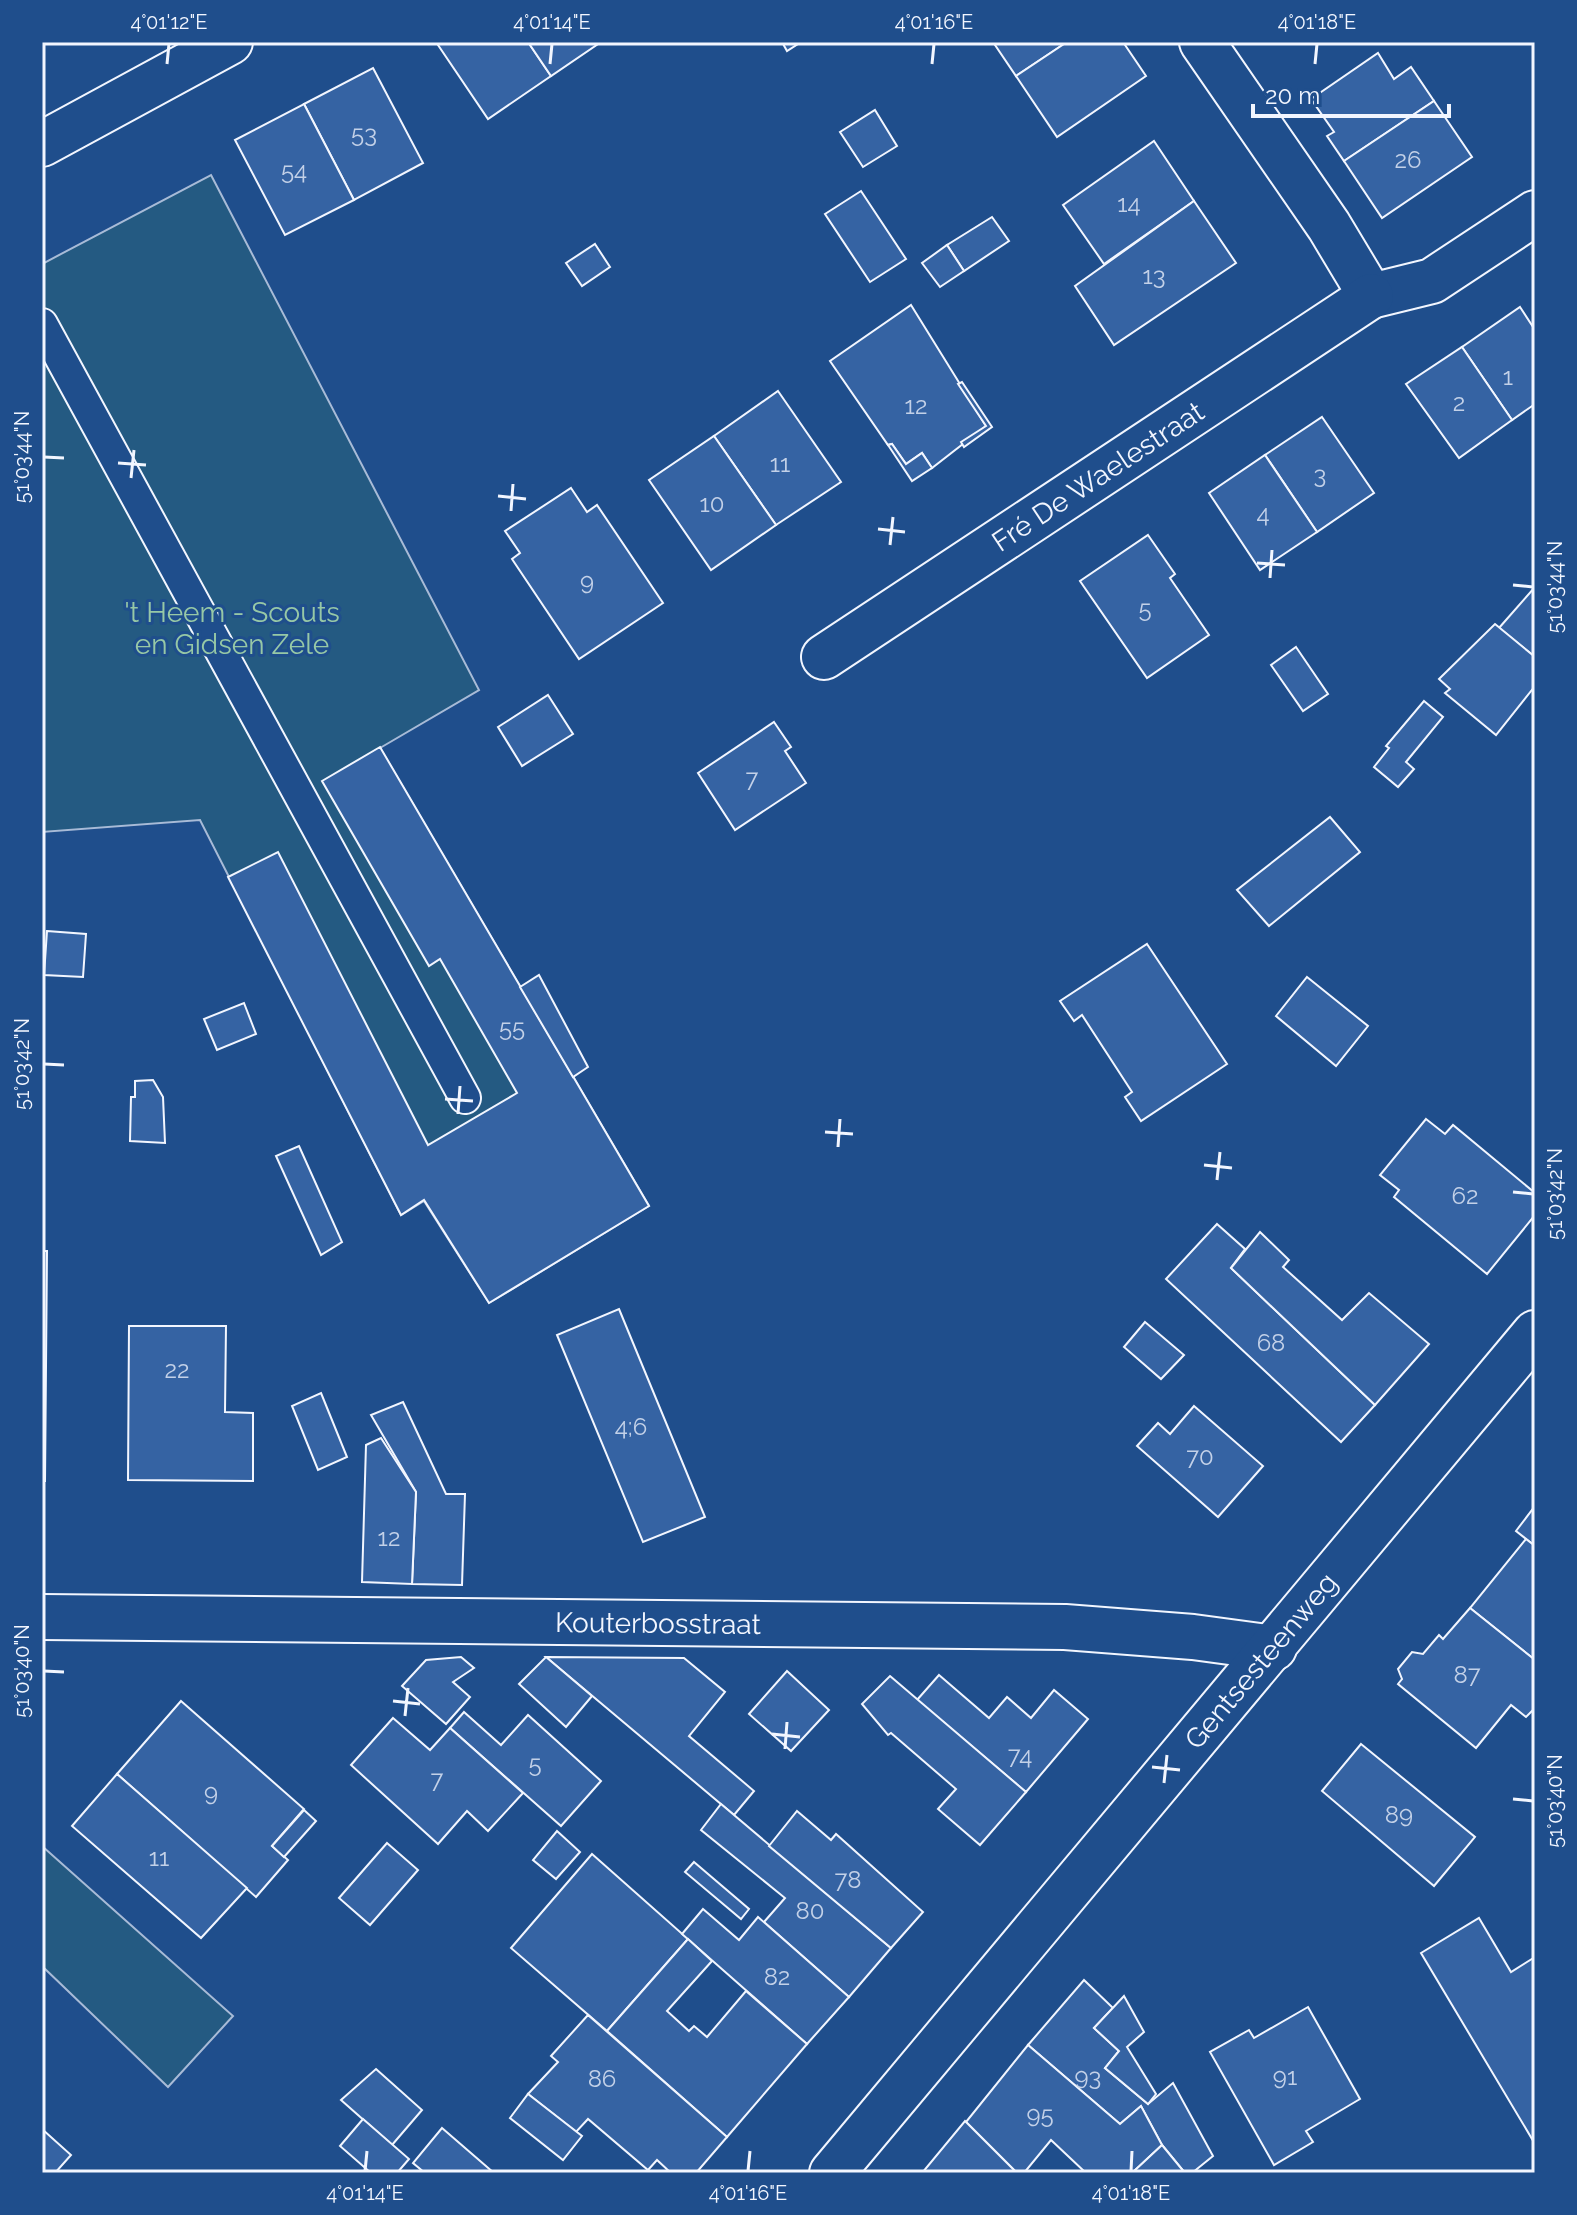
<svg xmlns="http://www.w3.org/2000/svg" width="1577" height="2215" viewBox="0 0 1577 2215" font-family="Raleway,sans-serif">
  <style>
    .green { fill: #245a82; stroke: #a8bbd7; stroke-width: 2 }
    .building { fill: #3563a3; stroke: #f2f6ff; stroke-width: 2 }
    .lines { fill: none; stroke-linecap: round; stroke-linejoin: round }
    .service-casing { stroke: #f2f6ff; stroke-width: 34 }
    .minor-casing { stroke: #f2f6ff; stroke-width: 48 }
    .tertiary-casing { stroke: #f2f6ff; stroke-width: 48 }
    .service { stroke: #1f4e8c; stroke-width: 30 }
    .minor { stroke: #1f4e8c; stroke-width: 44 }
    .tertiary { stroke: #1f4e8c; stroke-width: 44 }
    .ticks { fill: none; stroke: #f2f6ff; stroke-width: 3 }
    .labels { text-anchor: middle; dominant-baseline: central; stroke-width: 6; stroke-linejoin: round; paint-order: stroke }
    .number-label { font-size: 24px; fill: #c3d1e8 }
    .street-label { font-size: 28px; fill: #f2f6ff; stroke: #1f4e8c }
    .park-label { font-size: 28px; fill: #97c8a6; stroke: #1f4e8c }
    .neatline { fill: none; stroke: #f2f6ff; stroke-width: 3 }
    .ticks-label { font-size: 20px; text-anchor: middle; fill: #f2f6ff }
  </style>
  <rect width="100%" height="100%" fill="#1f4e8c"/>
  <!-- green -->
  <g class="green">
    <path d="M211,175L479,690L380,748L649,1206L489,1303L424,1201L401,1215L200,820L42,832V264Z"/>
    <path d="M42,1846L233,2016L168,2087L42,1966Z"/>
  </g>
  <!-- building -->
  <g class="building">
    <path d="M436,42H528L551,76L488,119Z"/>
    <path d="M528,42H601L551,76Z"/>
    <path d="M782,42H801L787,51Z"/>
    <path d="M993,42H1067L1016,76Z"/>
    <path d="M1067,42H1123L1146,76L1057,137L1016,76Z"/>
    <path d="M1378,53L1394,79L1411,67L1434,101L1344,161L1327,136L1334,132L1311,99Z"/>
    <path d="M373,68L423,163L354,200L304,104Z"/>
    <path d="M1434,101L1472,157L1382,218L1344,161Z"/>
    <path d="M304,104L354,200L285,235L235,140Z"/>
    <path d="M875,110L897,146L863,167L840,132Z"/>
    <path d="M1154,141L1194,201L1104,264L1063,205Z"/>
    <path d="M861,191L906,259L870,282L825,214Z"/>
    <path d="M1194,201L1236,263L1114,345L1075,286Z"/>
    <path d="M992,217L1009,241L964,271L947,245Z"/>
    <path d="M595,244L610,267L582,286L566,263Z"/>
    <path d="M947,245L964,271L940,287L922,263Z"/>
    <path d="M911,305L986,426L932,468L922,453L906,464L892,444L888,445L830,361Z"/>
    <path d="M1520,307L1535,330V404L1512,420L1462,347Z"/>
    <path d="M1462,347L1512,420L1459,458L1406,384Z"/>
    <path d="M962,382L992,427L964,447L961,442L986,426L958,384Z"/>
    <path d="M778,391L841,482L776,525L714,436Z"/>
    <path d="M1322,417L1374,493L1317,532L1265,455Z"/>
    <path d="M714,436L776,525L711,570L649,480Z"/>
    <path d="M892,444L906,464L922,453L932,468L912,481L888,445Z"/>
    <path d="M1265,455L1317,532L1260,570L1209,493Z"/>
    <path d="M571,488L587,512L597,505L663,603L579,659L512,559L520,553L505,531Z"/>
    <path d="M1148,535L1175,574L1170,578L1209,635L1147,678L1080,581Z"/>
    <path d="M1535,587V657L1499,628Z"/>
    <path d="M1495,624L1535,657V686L1496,735L1445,693L1450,689L1439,679Z"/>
    <path d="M1296,647L1328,694L1303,711L1271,665Z"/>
    <path d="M548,695L573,734L522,766L498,727Z"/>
    <path d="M1424,701L1443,717L1406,762L1414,769L1398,787L1374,767L1389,748L1386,746Z"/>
    <path d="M774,722L791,747L785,751L806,783L735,830L698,773Z"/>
    <path d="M380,747L649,1206L489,1303L424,1200L401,1215L228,877L278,852L428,1145L517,1093L440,959L429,966L322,781Z"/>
    <path d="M1330,817L1360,852L1269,926L1237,890Z"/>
    <path d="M47,931L86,934L83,977L44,975Z"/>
    <path d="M1147,944L1227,1064L1141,1121L1125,1097L1132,1092L1082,1015L1074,1021L1060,1001Z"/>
    <path d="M539,975L588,1067L573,1077L520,987Z"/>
    <path d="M1307,977L1368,1026L1336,1066L1276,1016Z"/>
    <path d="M244,1003L256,1034L217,1050L204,1019Z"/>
    <path d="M153,1080L163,1097L165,1143L130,1141L131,1097H135V1081Z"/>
    <path d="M1426,1119L1445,1134L1453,1125L1535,1193V1215L1487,1274L1394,1197L1399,1190L1380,1175Z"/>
    <path d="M299,1146L342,1242L321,1255L276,1156Z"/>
    <path d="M1217,1224L1245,1249L1231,1268L1375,1405L1341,1442L1166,1279Z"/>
    <path d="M1260,1232L1289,1260L1283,1267L1342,1320L1369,1293L1429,1344L1375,1405L1231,1268Z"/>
    <path d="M42,1251H47L45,1481H42Z"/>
    <path d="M619,1309L705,1517L643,1542L557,1335Z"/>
    <path d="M1145,1322L1184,1355L1161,1379L1124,1347Z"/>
    <path d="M129,1326H226L225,1412L253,1413V1481L128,1480Z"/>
    <path d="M321,1393L347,1457L318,1470L292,1406Z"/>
    <path d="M403,1402L446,1494H465L462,1585L412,1584L416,1492L371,1415Z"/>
    <path d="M1194,1406L1263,1466L1218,1517L1137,1446L1158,1423L1170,1434Z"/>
    <path d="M381,1438L416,1492L412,1584L362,1582L366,1445Z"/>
    <path d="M1535,1506V1546L1516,1531Z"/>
    <path d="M1526,1539L1535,1546V1660L1470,1608Z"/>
    <path d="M1470,1608L1535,1660V1714L1533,1710L1526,1717L1511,1705L1476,1748L1398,1684L1402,1679L1398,1669L1412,1652L1423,1654L1439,1635L1443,1639Z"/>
    <path d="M461,1657L474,1668L453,1682L470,1697L446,1724L402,1686L426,1660Z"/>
    <path d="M546,1657L684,1658L725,1692L689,1736L754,1791L734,1815Z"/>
    <path d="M546,1657L592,1696L566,1727L519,1684Z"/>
    <path d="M787,1671L829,1710L791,1751L749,1714Z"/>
    <path d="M939,1675L989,1718L1007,1697L1031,1718L1054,1690L1088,1719L1026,1792L917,1700Z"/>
    <path d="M890,1676L1026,1792L980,1845L938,1809L956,1789L891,1733L888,1735L862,1704Z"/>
    <path d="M181,1701L304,1809L272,1846L288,1860L256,1897L117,1774Z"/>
    <path d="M464,1712L501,1745L528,1715L601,1781L561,1826L450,1728Z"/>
    <path d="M393,1718L430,1750L450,1728L523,1793L488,1831L467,1811L438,1844L351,1765Z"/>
    <path d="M1361,1744L1475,1837L1434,1886L1322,1791Z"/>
    <path d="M117,1774L247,1888L201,1938L72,1826Z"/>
    <path d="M721,1804L891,1948L849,1997L764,1922L785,1898L701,1830Z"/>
    <path d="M304,1810L316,1821L284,1857L272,1846Z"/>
    <path d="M797,1811L831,1840L836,1834L923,1912L891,1948L769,1846Z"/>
    <path d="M557,1831L580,1852L556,1879L533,1860Z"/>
    <path d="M387,1843L418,1870L370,1925L339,1898Z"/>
    <path d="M592,1854L688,1939L607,2031L511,1948Z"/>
    <path d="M694,1862L749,1909L741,1919L685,1872Z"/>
    <path d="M703,1909L739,1940L758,1917L849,1997L807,2044L682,1934Z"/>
    <path d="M1479,1918L1511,1972L1535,1957V2144L1421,1953Z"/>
    <path d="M688,1939L712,1961L667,2011L689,2031L694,2026L707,2037L746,1991L807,2044L727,2137L607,2031Z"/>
    <path d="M1084,1980L1113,2008L1094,2028L1119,2051L1105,2068L1148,2104L1173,2083L1213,2156L1192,2173H1185L1162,2145L1141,2106L1120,2124L1028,2045Z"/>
    <path d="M1124,1996L1144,2032L1127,2047L1156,2094L1148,2104L1105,2068L1119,2051L1094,2028Z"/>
    <path d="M1308,2007L1360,2099L1306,2131L1313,2142L1274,2165L1210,2052L1249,2030L1254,2038Z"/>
    <path d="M588,2015L727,2137L696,2173H671L657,2160L648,2170L588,2119L576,2132L528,2094L558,2062L551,2056Z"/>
    <path d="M1028,2045L1120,2124L1141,2106L1162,2145L1132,2173H1086L1051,2140L1024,2173H1017L966,2122Z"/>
    <path d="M376,2069L422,2110L392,2145L341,2100Z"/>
    <path d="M528,2094L582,2136L563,2160L510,2118Z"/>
    <path d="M363,2119L409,2159L397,2173H371L340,2146Z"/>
    <path d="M965,2121L1017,2173H922Z"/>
    <path d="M442,2128L494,2173H425L413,2163Z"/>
    <path d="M42,2129L71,2155L55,2173H42Z"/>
    <path d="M1162,2145L1185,2173H1132Z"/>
  </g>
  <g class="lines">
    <defs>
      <path id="service" d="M42,324L465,1098"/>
      <g id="minor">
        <path d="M1202,42L1329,226L1371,296L1432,281L1535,213"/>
        <path d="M42,144L230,42"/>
        <path id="s1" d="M824,657L1371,296"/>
        <path id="s2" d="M42,1617L1065,1627L1193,1637L1274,1648"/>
      </g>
      <g id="tertiary">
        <path id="s3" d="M832,2173L1535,1333"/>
      </g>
    </defs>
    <!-- service casing -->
    <use href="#service" class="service-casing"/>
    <!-- minor casing -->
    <use href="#minor" class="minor-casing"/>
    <!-- tertiary casing -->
    <use href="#tertiary" class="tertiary-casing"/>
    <!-- service -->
    <use href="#service" class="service"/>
    <!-- minor -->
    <use href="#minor" class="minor"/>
    <!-- tertiary -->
    <use href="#tertiary" class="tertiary"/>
  </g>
  <!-- ticks -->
  <path class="ticks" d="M167,64L169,44M550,64L552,44M932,64L934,44M1315,64L1317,44M44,457L64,458M118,463L146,465M131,478L134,450M498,496L526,499M511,511L513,484M878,529L905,532M890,545L893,517M1257,563L1285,565M1270,578L1272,550M1513,585L1533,587M44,1064L64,1065M445,1099L473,1101M458,1114L460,1086M825,1132L853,1134M838,1147L840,1119M1204,1165L1232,1168M1217,1180L1220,1152M1513,1192L1533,1194M44,1671L64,1672M393,1701L420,1704M405,1716L408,1688M772,1734L800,1737M785,1749L787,1722M1152,1767L1180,1770M1164,1783L1167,1755M1513,1799L1533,1801M365,2171L367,2151M748,2171L750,2151M1131,2171L1132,2151"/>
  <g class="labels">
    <!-- number labels -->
    <g class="number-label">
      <text x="364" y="133">53</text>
      <text x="1408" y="159">26</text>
      <text x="294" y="170">54</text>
      <text x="1129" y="203">14</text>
      <text x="1154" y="275">13</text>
      <text x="1508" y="376">1</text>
      <text x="1459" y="402">2</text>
      <text x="916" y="405">12</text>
      <text x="780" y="463">11</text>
      <text x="1320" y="474">3</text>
      <text x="712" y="503">10</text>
      <text x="1263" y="513">4</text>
      <text x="587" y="581">9</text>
      <text x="1145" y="608">5</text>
      <text x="752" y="778">7</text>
      <text x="512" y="1027">55</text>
      <text x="1465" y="1195">62</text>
      <text x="1271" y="1342">68</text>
      <text x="177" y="1369">22</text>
      <text x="631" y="1426">4;6</text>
      <text x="1200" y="1456">70</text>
      <text x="389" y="1537">12</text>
      <text x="1467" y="1674">87</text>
      <text x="1020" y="1755">74</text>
      <text x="535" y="1763">5</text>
      <text x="437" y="1779">7</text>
      <text x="211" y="1792">9</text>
      <text x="1399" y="1814">89</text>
      <text x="159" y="1857">11</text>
      <text x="848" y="1879">78</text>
      <text x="810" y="1910">80</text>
      <text x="777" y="1976">82</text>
      <text x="1088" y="2076">93</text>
      <text x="1285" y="2076">91</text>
      <text x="602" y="2078">86</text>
      <text x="1040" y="2114">95</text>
    </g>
    <!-- street labels -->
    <g class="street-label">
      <text stroke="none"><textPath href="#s1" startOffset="328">Fré De Waelestraat</textPath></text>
      <text stroke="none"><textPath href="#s2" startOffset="616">Kouterbosstraat</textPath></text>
      <text stroke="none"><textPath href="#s3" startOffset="668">Gentsesteenweg</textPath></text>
    </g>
    <!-- park labels -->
    <g class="park-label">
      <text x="232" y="612">'t Heem - Scouts<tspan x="232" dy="32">en Gidsen Zele</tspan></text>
    </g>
  </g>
  <!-- border -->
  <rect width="1577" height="2215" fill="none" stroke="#1f4e8c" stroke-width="88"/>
  <!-- scale -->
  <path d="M1253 104v12h196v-12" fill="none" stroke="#f2f6ff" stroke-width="4"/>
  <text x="1265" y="104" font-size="24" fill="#f2f6ff" stroke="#1f4e8c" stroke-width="6" paint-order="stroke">20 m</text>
  <rect x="44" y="44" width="1489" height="2127" class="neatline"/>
  <g class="ticks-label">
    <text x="169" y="29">4°01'12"E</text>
    <text x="552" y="29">4°01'14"E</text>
    <text x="934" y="29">4°01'16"E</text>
    <text x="1317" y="29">4°01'18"E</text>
    <text transform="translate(22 457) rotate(-90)" y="7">51°03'44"N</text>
    <text transform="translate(1555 587) rotate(-90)" y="7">51°03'44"N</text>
    <text transform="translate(22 1064) rotate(-90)" y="7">51°03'42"N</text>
    <text transform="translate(1555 1194) rotate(-90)" y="7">51°03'42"N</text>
    <text transform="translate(22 1671) rotate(-90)" y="7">51°03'40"N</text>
    <text transform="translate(1555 1801) rotate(-90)" y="7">51°03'40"N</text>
    <text x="365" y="2200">4°01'14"E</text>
    <text x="748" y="2200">4°01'16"E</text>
    <text x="1131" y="2200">4°01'18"E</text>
  </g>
</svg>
